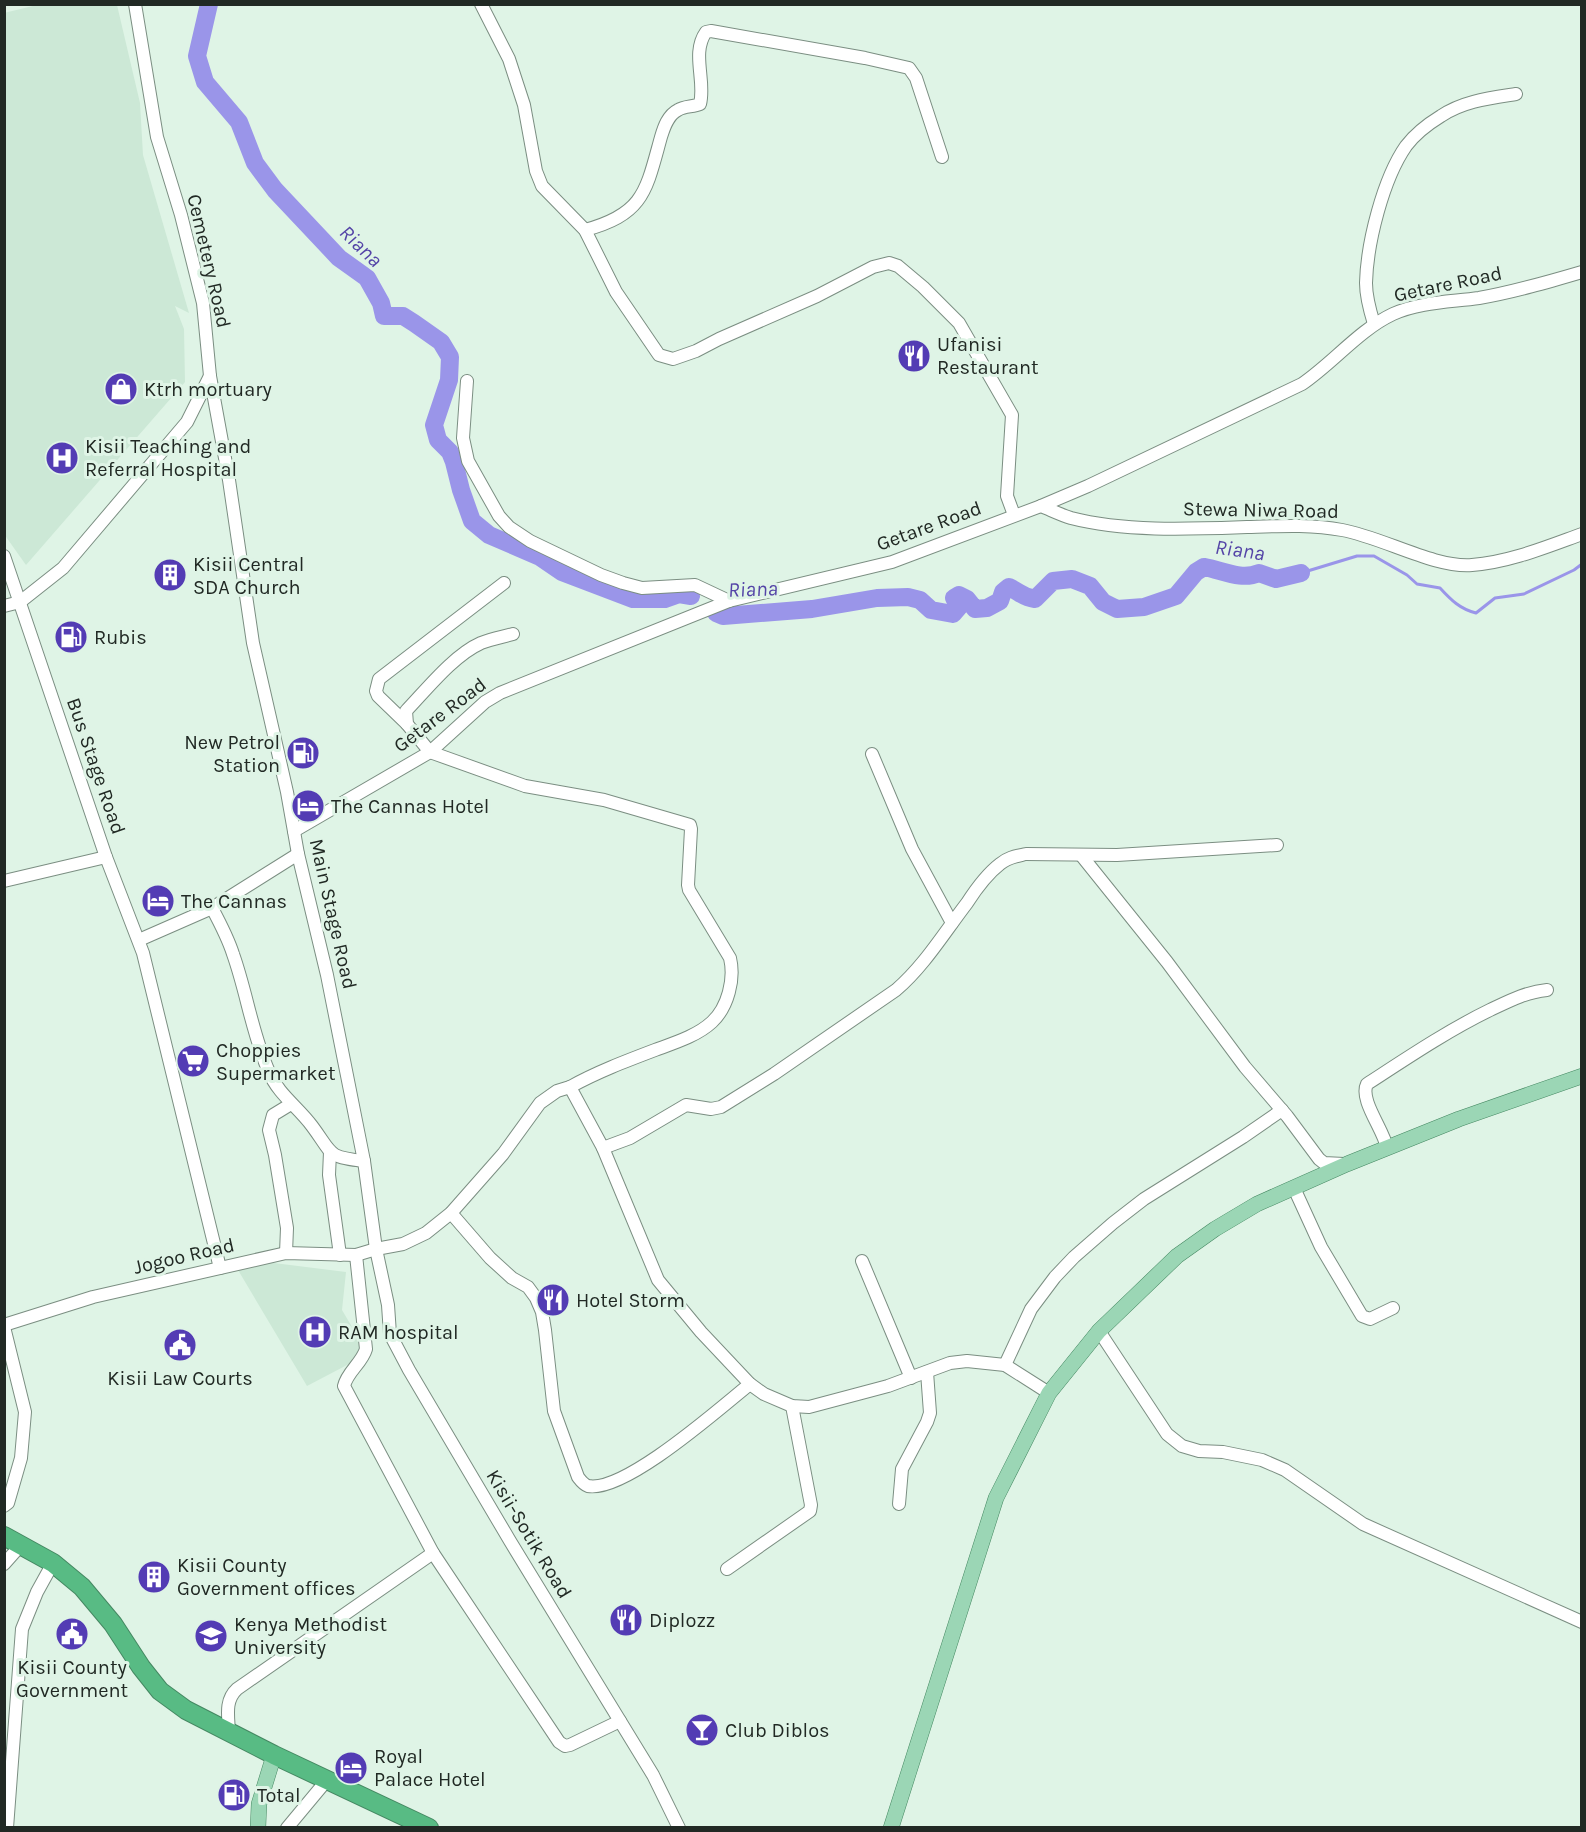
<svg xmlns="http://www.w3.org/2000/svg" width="1586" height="1832" viewBox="0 0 1586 1832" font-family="Karla,sans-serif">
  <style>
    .built { fill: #cce8d6 }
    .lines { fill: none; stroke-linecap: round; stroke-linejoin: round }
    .stream { stroke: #9a95e9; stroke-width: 3 }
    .river { stroke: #9a95e9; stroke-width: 18 }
    .minor-casing { stroke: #7b8e82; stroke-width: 14 }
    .major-casing { stroke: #458862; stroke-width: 16 }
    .highway-casing { stroke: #458862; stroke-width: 20 }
    .minor { stroke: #fff; stroke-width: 12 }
    .major { stroke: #9bd6b5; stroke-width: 15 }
    .highway { stroke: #58bb84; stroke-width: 18 }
    .labels { text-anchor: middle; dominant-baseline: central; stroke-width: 6; stroke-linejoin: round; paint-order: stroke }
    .street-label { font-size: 20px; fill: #212924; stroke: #dff4e6 }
    .poi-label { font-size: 20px; fill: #212924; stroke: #dff4e6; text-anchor: start }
    .water-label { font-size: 21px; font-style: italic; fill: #5444a7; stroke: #dff4e6 }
  </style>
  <rect width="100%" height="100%" fill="#dff4e6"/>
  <!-- built -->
  <g class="built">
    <path d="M37,5H117L140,103L143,155L189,313L175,306L184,329L185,382L26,565L4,534V13Z"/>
    <path d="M266,1262L346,1272L342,1310L368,1354L307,1386L238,1270Z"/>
  </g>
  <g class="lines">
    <!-- stream -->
    <path class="stream" d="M1301,573L1357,556H1374L1407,575L1417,584L1440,588C1451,600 1460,609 1476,613L1495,598L1524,594L1574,570L1582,564"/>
    <!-- river -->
    <g class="river">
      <path d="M209,4L197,56L205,82L239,122L255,163L275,190L339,258L367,278L381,303L384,316H403L414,323L441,342L450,357L449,380L434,425L438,440L450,452L454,462L461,490L472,521L489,535L540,557L562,572L633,599H665L679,594L691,596"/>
      <path d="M716,613L723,616L812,609L877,598L908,597L920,600L931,610L953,614L959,607L954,598L959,595L967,599L975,609L987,608L1000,601L1003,592L1009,587C1020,592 1022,597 1035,599L1053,581L1072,579L1090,586L1103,602L1117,609L1144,607L1176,596L1196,572L1204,567C1222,570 1241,581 1259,573L1276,579L1301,573"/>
    </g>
    <defs>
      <g id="minor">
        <path d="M135,4L157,137L181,215L203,303L210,376L229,480L253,643L287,792L298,854L327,975L364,1161L376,1249L388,1305L390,1334L409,1370L510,1541L653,1775L679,1828"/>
        <path d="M481,4L509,59L524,105L536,171L542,186L585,230L616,292L659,355L673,359L696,351L719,339L817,296L873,267L889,263L898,266L923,287L959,323L1012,415L1007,496L1014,515"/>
        <path d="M585,230C644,214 646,191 661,137C664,127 668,115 678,110C684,106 693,107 700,104C706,81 691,53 706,32L711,31L865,58L909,68L916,78L942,157"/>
        <path d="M1374,324C1370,311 1366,297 1366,283C1367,243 1383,179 1406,146C1415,134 1428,124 1441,116C1463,101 1490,98 1516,94"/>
        <path d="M467,381L463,438L468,461L499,516L509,527L530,541L601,575L623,583L642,588L695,585L729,601"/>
        <path d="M1041,506C1051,510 1061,515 1071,518C1125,532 1191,529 1247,527C1278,526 1311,524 1342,530C1382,537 1434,568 1472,565C1510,562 1546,547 1582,534"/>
        <path d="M4,556L106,857L143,953L220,1268"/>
        <path d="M4,606L20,602L63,568L187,422L210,376"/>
        <path d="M513,634C502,637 491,639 481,643C454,655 427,689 406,711L407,724L430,752L525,786L604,800L690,825L691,829L688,885L689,890L730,958C735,979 728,1007 712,1022C697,1036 674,1043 655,1050C626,1061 597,1072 570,1087"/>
        <path d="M407,724L378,696L376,691L379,679L504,583"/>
        <path d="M872,754L912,849L952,923"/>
        <path d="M294,831L430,752L485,702L500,693L729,601L892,562L1041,506L1088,486L1302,384C1334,362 1359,330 1393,314C1419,302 1451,302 1479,298C1514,292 1548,282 1582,272"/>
        <path d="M1081,855L1167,962L1245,1067L1287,1116L1319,1159L1324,1163L1344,1164"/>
        <path d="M4,881L106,857"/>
        <path d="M212,908C220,923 228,938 233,954C247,993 252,1034 269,1072C278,1094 298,1107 312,1126C333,1154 326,1157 364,1161"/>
        <path d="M139,940L212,908L298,854"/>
        <path d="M603,1148L630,1138L686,1105L711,1109L721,1107L774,1074L896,990C924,966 944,933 967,903C976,889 987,874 1000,864C1008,857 1017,856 1026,854L1117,855L1277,845"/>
        <path d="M1387,1148C1384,1130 1359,1100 1367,1084C1407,1058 1447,1031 1490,1010C1509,1001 1526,992 1547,990"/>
        <path d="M330,1152L329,1175L340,1255"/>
        <path d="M1294,1188L1321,1247L1362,1316L1370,1319L1393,1308"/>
        <path d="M451,1213L490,1258L512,1278L528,1287L536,1298L542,1312L545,1330L554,1411L578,1477C581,1481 583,1484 588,1486C625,1493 721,1407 750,1384"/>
        <path d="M286,1253L287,1228L275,1155L269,1130L273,1115L291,1104"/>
        <path d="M356,1255L366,1349C362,1363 347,1372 344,1386L433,1553L559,1742L565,1746L570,1745L620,1721"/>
        <path d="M862,1261L911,1378"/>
        <path d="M4,1325L93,1297L286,1253L356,1255L376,1249L403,1244L426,1233L451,1213L503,1154L540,1103L557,1091L570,1087L603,1148L658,1280L701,1332L750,1384L764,1394L792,1406L809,1407L888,1386L950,1363L967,1361L1005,1365L1049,1393"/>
        <path d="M4,1327L25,1412L21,1458L8,1503L4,1506"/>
        <path d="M1099,1331L1167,1434L1182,1446L1199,1451L1223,1452L1262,1460L1285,1470L1363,1524L1582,1622"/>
        <path d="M1005,1365L1031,1309L1055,1277L1074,1257L1113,1223L1144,1199L1243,1137L1282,1110"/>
        <path d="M899,1504L902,1469L927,1422L930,1413L927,1372"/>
        <path d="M4,1564L20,1546"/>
        <path d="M727,1569L810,1511L811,1505L792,1406"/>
        <path d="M229,1731C228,1715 225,1700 237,1689L433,1553"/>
        <path d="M7,1828L22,1629L37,1592L53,1563"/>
        <path d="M287,1828L327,1780"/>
      </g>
      <g id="major">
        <path d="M258,1828L259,1804L274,1755"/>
        <path d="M891,1828L996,1498L1049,1393L1099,1331L1177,1256L1215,1229L1257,1204L1347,1164L1459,1119L1582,1076"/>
      </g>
      <path id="highway" d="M4,1536L53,1563L82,1587L113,1624L141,1667L160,1691L186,1710L274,1755L429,1828"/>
    </defs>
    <!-- minor casing -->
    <use href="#minor" class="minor-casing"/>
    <!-- major casing -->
    <use href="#major" class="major-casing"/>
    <!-- highway casing -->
    <use href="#highway" class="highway-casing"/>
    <!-- minor -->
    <use href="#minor" class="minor"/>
    <!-- major -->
    <use href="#major" class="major"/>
    <!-- highway -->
    <use href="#highway" class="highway"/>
  </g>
  <!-- icons -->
  <defs>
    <symbol id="restaurant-disc" viewBox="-11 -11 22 22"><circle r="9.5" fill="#533cb4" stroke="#dff4e6"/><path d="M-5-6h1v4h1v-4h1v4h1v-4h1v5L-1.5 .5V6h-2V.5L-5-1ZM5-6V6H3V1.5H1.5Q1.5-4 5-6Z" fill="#fff"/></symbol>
    <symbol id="shop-disc" viewBox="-11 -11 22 22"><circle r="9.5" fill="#533cb4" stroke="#dff4e6"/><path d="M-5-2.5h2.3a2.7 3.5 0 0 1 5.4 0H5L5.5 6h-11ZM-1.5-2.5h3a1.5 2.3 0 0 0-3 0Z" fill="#fff"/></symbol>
    <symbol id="hospital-disc" viewBox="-11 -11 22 22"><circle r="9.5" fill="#533cb4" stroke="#dff4e6"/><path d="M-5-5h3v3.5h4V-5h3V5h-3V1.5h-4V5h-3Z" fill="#fff"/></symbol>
    <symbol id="building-disc" viewBox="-11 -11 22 22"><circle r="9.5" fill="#533cb4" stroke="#dff4e6"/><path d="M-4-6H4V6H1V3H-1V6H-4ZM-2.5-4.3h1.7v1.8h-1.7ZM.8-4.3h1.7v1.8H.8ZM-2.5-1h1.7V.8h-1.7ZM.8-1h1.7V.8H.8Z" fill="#fff"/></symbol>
    <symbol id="fuel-disc" viewBox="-11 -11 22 22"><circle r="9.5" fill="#533cb4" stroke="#dff4e6"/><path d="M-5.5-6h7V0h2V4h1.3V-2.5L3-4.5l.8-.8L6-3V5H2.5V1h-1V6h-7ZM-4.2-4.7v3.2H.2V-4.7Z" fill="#fff"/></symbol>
    <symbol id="hotel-disc" viewBox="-11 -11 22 22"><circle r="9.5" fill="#533cb4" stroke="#dff4e6"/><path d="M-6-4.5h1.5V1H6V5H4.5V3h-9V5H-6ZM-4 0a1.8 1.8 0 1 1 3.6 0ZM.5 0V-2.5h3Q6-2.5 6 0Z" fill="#fff"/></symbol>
    <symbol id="supermarket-disc" viewBox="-11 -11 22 22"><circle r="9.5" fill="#533cb4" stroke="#dff4e6"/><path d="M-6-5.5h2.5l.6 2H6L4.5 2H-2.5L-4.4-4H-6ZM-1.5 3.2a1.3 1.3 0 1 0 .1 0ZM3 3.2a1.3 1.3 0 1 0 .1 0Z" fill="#fff"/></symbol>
    <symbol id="civic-disc" viewBox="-11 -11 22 22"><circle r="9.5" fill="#533cb4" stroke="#dff4e6"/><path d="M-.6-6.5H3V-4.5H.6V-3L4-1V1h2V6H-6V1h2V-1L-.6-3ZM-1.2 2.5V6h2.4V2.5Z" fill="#fff"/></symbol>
    <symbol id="university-disc" viewBox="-11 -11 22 22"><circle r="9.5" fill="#533cb4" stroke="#dff4e6"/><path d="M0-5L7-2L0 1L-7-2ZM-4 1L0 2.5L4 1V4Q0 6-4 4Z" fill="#fff"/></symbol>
    <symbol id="bar-disc" viewBox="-11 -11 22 22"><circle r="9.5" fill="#533cb4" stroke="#dff4e6"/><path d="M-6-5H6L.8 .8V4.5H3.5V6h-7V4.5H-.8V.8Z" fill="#fff"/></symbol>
  </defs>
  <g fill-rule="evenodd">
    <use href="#restaurant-disc" x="895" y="337" width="38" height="38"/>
    <use href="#shop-disc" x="102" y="370" width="38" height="38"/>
    <use href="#hospital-disc" x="43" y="439" width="38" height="38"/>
    <use href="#building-disc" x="151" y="556" width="38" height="38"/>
    <use href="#fuel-disc" x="52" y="618" width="38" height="38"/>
    <use href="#fuel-disc" x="284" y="734" width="38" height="38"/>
    <use href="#hotel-disc" x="289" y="787" width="38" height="38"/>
    <use href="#hotel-disc" x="139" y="882" width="38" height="38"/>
    <use href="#supermarket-disc" x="174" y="1042" width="38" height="38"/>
    <use href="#restaurant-disc" x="534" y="1281" width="38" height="38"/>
    <use href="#hospital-disc" x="296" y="1313" width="38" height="38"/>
    <use href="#civic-disc" x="161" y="1326" width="38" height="38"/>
    <use href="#building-disc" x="135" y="1558" width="38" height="38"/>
    <use href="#restaurant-disc" x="607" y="1601" width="38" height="38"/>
    <use href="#civic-disc" x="53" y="1615" width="38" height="38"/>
    <use href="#university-disc" x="192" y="1617" width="38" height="38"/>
    <use href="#bar-disc" x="683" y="1711" width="38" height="38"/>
    <use href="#hotel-disc" x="332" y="1749" width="38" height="38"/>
    <use href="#fuel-disc" x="215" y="1776" width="38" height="38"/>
  </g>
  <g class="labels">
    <!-- street labels -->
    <g class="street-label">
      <text transform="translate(209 261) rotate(77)">Cemetery Road</text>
      <text transform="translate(1448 284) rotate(-12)">Getare Road</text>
      <text transform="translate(1261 510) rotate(1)">Stewa Niwa Road</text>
      <text transform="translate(929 526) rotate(-20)">Getare Road</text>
      <text transform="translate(440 715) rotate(-37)">Getare Road</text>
      <text transform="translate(96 766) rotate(71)">Bus Stage Road</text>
      <text transform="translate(333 914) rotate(77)">Main Stage Road</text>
      <text transform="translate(184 1256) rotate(-13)">Jogoo Road</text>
      <text transform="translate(529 1534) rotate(59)">Kisii-Sotik Road</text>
    </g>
    <!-- poi labels -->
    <g class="poi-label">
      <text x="937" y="344">Ufanisi<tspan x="937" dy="23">Restaurant</tspan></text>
      <text x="144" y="389">Ktrh mortuary</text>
      <text x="85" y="446">Kisii Teaching and<tspan x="85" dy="23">Referral Hospital</tspan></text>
      <text x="193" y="564">Kisii Central<tspan x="193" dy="23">SDA Church</tspan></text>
      <text x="94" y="637">Rubis</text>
      <text x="280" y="742" text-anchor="end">New Petrol<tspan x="280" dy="23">Station</tspan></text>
      <text x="331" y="806">The Cannas Hotel</text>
      <text x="181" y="901">The Cannas</text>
      <text x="216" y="1050">Choppies<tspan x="216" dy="23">Supermarket</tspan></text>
      <text x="576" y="1300">Hotel Storm</text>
      <text x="338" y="1332">RAM hospital</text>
      <text x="180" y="1378" text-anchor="middle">Kisii Law Courts</text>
      <text x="177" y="1565">Kisii County<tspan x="177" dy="23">Government offices</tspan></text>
      <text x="649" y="1620">Diplozz</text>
      <text x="234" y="1624">Kenya Methodist<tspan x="234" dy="23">University</tspan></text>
      <text x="72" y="1667" text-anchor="middle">Kisii County<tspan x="72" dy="23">Government</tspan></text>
      <text x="725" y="1730">Club Diblos</text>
      <text x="374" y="1756">Royal<tspan x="374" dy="23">Palace Hotel</tspan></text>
      <text x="257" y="1795">Total</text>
    </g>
    <!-- water labels -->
    <g class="water-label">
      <text transform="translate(361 246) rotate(44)">Riana</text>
      <text transform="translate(1240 550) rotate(8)">Riana</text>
      <text transform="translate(753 589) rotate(-2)">Riana</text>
    </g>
  </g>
  <!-- border -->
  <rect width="1586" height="1832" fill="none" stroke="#212924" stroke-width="12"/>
</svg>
